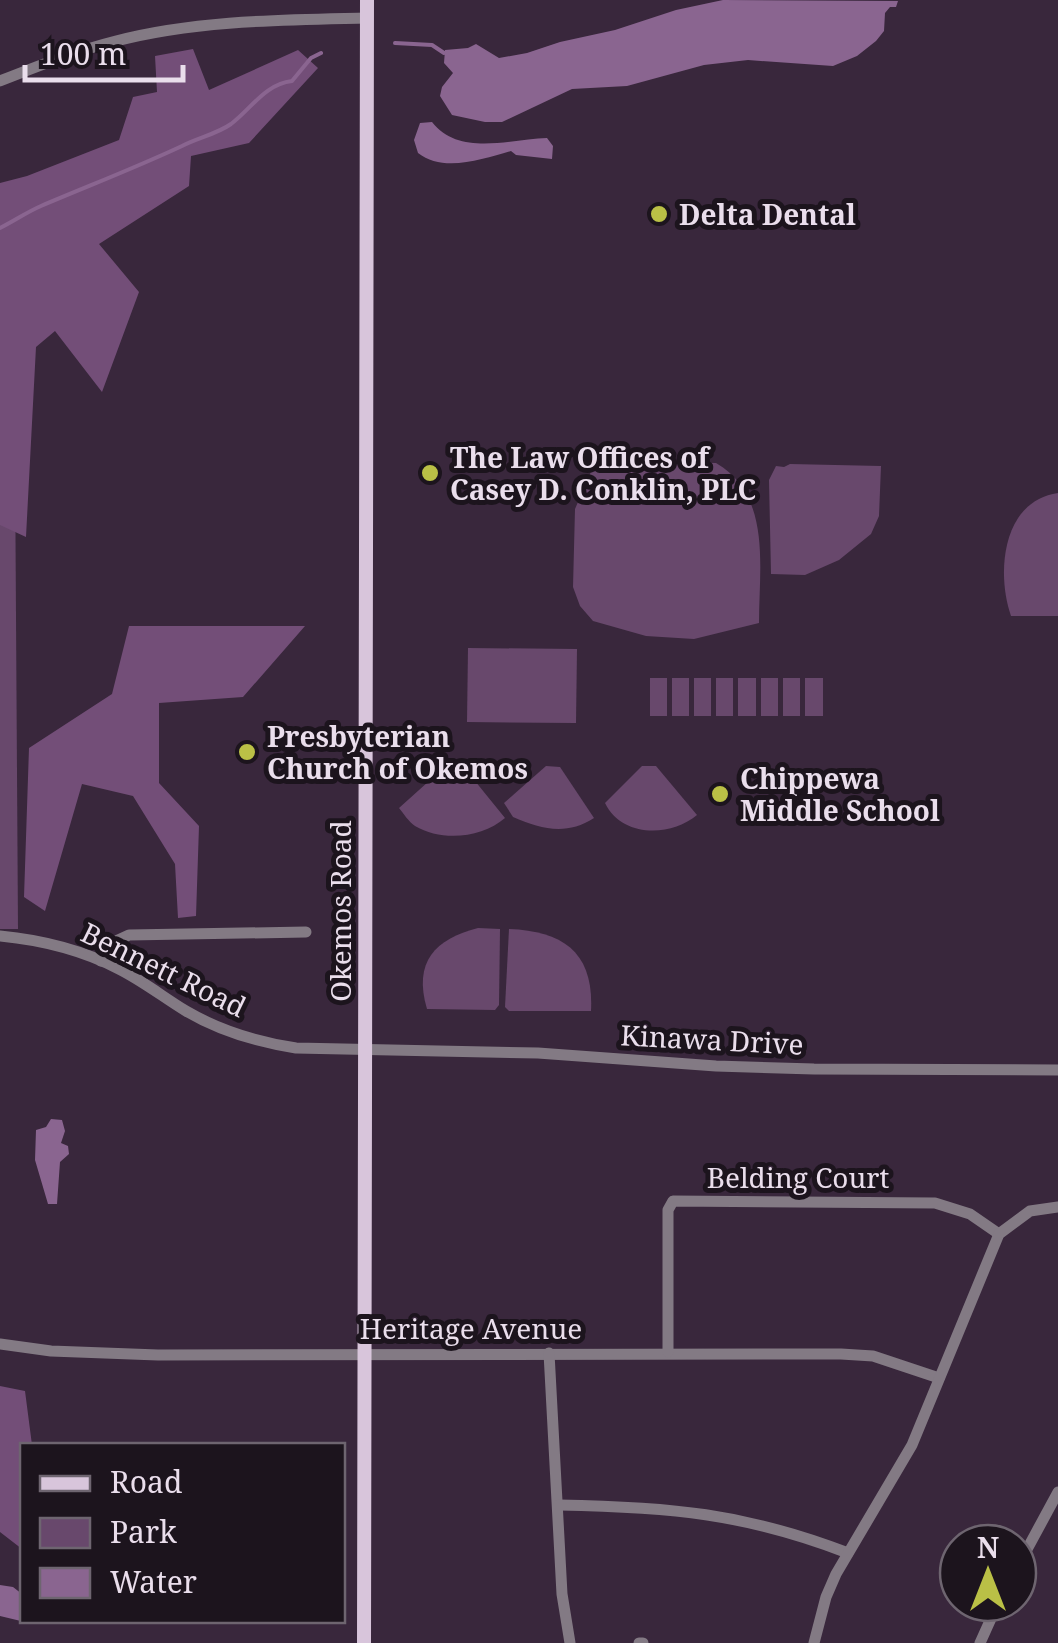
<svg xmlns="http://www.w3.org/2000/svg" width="1058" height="1643" viewBox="0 0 1058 1643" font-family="'Noto Serif',serif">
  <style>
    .green { fill: #68486c }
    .forest { fill: #734e78 }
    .water { fill: #8a6590 }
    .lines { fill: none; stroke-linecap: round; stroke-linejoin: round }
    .stream { stroke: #8a6590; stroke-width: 4 }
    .minor { stroke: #837a84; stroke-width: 11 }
    .major { stroke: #d8c5db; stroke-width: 14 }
    .poi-dot { fill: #bac046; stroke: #1c141d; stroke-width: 4 }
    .labels { text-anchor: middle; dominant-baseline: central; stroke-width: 10; stroke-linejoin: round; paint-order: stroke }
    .poi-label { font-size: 28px; font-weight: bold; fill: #eadeec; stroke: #1c141d; text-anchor: start }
    .street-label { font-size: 28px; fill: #eadeec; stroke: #1c141d }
  </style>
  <rect width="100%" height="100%" fill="#39273c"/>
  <!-- green -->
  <g class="green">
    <path d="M0,302H14L18,929H0Z"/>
    <path d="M596,460L716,463C772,496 759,567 759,623L694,639L646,636L593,621L580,606L573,587L575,509Z"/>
    <path d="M790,464L881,466L879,516L871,534L839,560L805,575L771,574L769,480L776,466L784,467Z"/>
    <path d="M1058,493V616H1011C996,573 1002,501 1058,493Z"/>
    <path d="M468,648L577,649L576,723L467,722Z"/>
    <rect x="650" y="678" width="17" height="38"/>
    <rect x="672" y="678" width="17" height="38"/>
    <rect x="694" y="678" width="17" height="38"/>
    <rect x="716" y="678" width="17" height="38"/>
    <rect x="738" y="678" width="18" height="38"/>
    <rect x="761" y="678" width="17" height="38"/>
    <rect x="783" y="678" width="17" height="38"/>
    <rect x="805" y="678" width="18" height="38"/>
    <path d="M448,764L462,765L505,818C482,838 442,842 415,826C409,822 403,813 399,808Z"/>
    <path d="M546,766L560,767L594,818C566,836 541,829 513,817L504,803Z"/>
    <path d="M642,766H656L697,815C671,837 622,838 605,803Z"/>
    <path d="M478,928L500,929L499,1005L495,1010L427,1009C413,962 435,939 478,928Z"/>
    <path d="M509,929C565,931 594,954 591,1011H509L505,1007Z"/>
  </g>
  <!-- forest -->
  <g class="forest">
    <path d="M193,49L209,90L298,50L318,68L249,143L191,156L189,186L99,244L139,292L102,392L55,331L36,347L26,537L0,525V183L27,176L119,140L133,97L157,92L155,56Z"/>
    <path d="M129,626H305L243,697L159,703V783L199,826L196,916L178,918L175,864L133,796L82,784L45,911L24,897L29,748L112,694Z"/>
    <path d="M0,1386L25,1391L32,1445L22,1446V1549L0,1532Z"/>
  </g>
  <!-- water -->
  <g class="water">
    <path d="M723,0L898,1L896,7H890L885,13L884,31L876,41L857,56L833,66L748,60L704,65L627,86L572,89L502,122H485L452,115L440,96L442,87L453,73L444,63L445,50L468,48L476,44L499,58L527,53L560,42L615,30L676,10Z"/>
    <path d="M432,122C459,157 511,139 547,138L553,146L552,159L516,155L511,151C483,159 443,173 418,153L414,140L420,123Z"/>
    <path d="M51,1119L62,1120L65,1131L61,1143L68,1146L69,1154L60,1162L57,1204H48L35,1160L36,1130L46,1127Z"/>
    <path d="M0,1585L13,1587L22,1594V1620L36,1621L25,1622L0,1616Z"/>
  </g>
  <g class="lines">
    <!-- stream -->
    <g class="stream">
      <path d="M395,43L432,45L444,53"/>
      <path d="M0,228C14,221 27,212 41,206C88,186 135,168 182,146C197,138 217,134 231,124C251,109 265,84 292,81L311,58L321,53"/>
    </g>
    <!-- minor -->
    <g class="minor">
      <path d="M0,81C38,66 76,51 116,41C197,20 283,20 367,18"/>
      <path d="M0,936C42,940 82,950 119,969C143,981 163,997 186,1011C220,1031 257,1042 296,1048L538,1053L716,1066L814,1069L1058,1070"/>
      <path d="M101,961L116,941L129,935L306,932"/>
      <path d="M0,1344L51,1351L158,1355L841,1354L873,1356L939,1378"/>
      <path d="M668,1352V1210L673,1201L935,1203L970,1214L999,1234"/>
      <path d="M549,1353L562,1594L570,1643"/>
      <path d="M559,1505C669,1507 744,1513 848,1553"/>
      <path d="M1018,1566L1058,1492"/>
      <path d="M639,1643H643"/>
      <path d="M814,1643L826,1597L836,1574L912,1445L999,1234L1030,1211L1058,1207"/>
      <path d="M980,1643L998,1603"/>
    </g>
    <!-- major -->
    <path class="major" d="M364,1643L367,0"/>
  </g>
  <!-- markers -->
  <g class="poi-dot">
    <circle cx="659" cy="214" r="10"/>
    <circle cx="430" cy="473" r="10"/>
    <circle cx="247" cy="752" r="10"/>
    <circle cx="720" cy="794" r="10"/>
  </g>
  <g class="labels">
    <!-- poi labels -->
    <g class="poi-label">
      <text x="679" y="214">Delta Dental</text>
      <text x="450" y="457">The Law Offices of<tspan x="450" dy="32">Casey D. Conklin, PLC</tspan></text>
      <text x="267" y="736">Presbyterian<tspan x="267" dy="32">Church of Okemos</tspan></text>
      <text x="740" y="778">Chippewa<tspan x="740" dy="32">Middle School</tspan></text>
    </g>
    <!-- street labels -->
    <g class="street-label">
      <text transform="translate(340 911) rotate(-90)">Okemos Road</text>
      <text transform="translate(164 969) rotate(26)">Bennett Road</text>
      <text transform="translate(712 1039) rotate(3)">Kinawa Drive</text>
      <text x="798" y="1177">Belding Court</text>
      <text x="471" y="1328">Heritage Avenue</text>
    </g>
  </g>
  <!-- legend -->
  <rect x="20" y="1443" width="325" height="180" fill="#1c141d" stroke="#6e6570" stroke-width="2.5"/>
  <rect x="40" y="1476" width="50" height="15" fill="#d8c5db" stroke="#6e6570" stroke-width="2.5"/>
  <text x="110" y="1493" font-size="30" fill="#eadeec">Road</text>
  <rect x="40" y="1518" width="50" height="30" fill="#68486c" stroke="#6e6570" stroke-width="2.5"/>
  <text x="110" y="1543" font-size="30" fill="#eadeec">Park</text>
  <rect x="40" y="1568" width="50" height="30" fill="#8a6590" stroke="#6e6570" stroke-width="2.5"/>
  <text x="110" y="1593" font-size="30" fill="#eadeec">Water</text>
  <!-- north arrow -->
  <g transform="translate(988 1573)"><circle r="48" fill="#1c141d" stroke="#6e6570" stroke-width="2.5"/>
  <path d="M0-8L18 38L0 25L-18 38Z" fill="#bac046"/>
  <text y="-15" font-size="28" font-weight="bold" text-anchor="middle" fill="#eadeec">N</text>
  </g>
  <!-- scale -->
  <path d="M25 65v15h158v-15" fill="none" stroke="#eadeec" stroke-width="5"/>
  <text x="40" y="65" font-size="30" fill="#eadeec" stroke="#1c141d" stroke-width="8" paint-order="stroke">100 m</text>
</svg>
